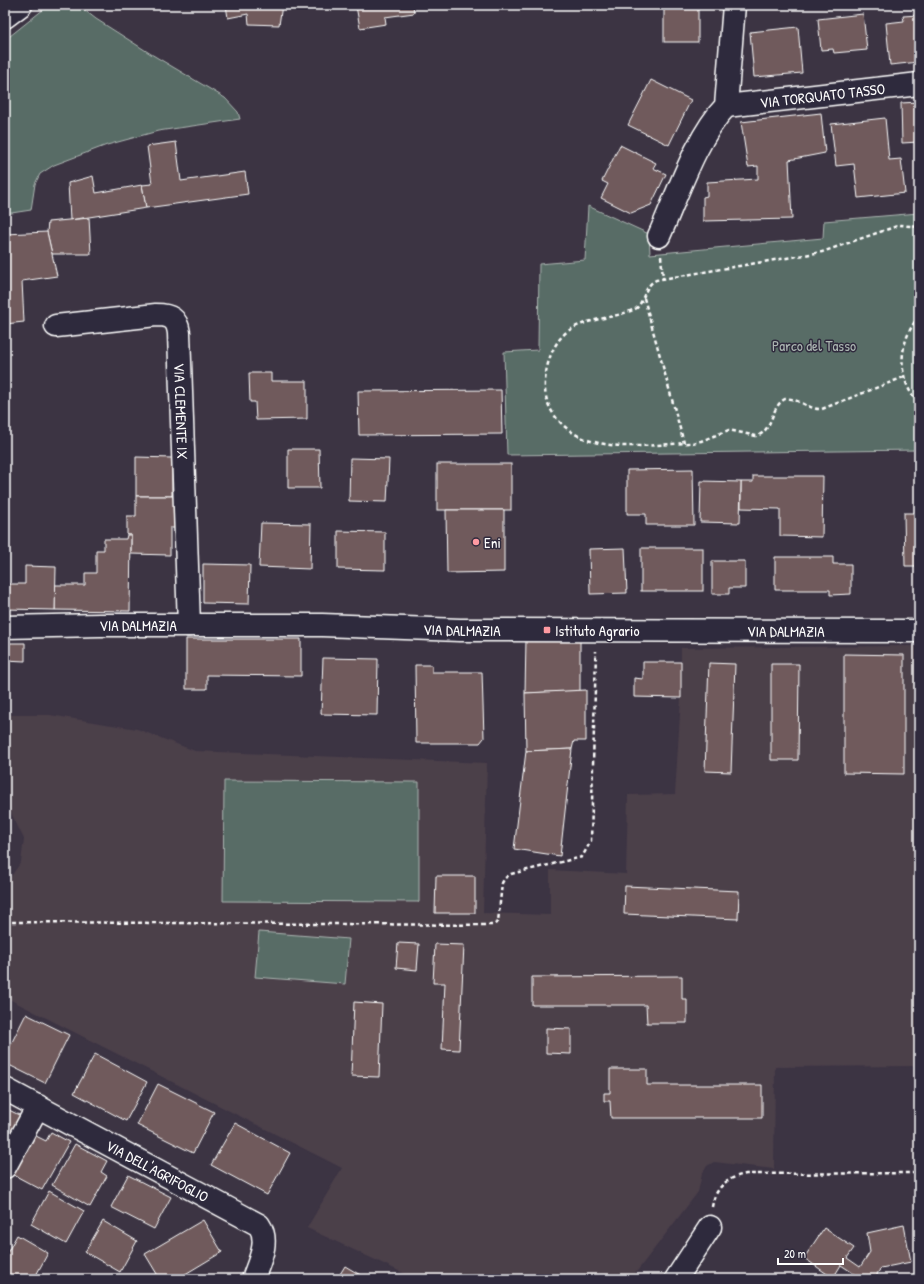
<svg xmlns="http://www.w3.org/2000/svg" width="924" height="1284" viewBox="0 0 924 1284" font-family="'Patrick Hand',sans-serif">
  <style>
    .built { fill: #4b3f4a }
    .green { fill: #586c66; stroke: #acb6b2 }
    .building { fill: #6f5a5c; stroke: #fff }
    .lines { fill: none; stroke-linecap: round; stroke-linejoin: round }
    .street-casing { stroke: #fff; stroke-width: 25 }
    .secondary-casing { stroke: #fff; stroke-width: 25 }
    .path { stroke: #fff; stroke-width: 2.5; stroke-dasharray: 4 3; stroke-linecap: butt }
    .street { stroke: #2f2a3d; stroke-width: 22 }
    .secondary { stroke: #2f2a3d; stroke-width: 22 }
    .poi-dot { fill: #ff9aa2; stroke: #2f2a3d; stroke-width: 1.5 }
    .labels { text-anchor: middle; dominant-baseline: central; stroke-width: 3; stroke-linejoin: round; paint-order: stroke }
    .street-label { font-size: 15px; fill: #fff; stroke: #2f2a3d }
    .park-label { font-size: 15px; fill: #acb6b2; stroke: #2f2a3d }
    .poi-label { font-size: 15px; fill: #fff; stroke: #2f2a3d; text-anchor: start }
  </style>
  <rect width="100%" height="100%" fill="#3c3443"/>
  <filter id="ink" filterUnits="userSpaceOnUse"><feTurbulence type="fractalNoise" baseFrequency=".025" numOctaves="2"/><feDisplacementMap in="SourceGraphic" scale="8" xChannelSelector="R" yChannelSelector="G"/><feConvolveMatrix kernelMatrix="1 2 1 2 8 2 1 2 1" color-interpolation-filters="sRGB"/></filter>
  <g filter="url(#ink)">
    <!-- built -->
    <path class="built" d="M919,646V1066L775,1067L774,1169L714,1162L707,1166L702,1174L698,1192L631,1279H416L307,1228L342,1168L5,997V885L21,862L24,839L5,801V715H50L137,729L195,751L487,763L483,913L550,915V870L626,874L628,795L675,794L681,698V648Z"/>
    <!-- green -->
    <g class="green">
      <path d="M49,5H78L96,19L151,54L225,98L238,112L240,119L158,131L107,145L54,165L40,174L35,184L31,210L5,214V40Z"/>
      <path d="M588,206L649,234L650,254L823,238L824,221L919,213V450L507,455L504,352L538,350L539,264L585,260Z"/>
      <path d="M224,781L419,782V902L223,901Z"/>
      <path d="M259,932L349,939L345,984L255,977Z"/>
    </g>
    <!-- building -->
    <g class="building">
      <path d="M226,5H282L279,25L249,24L248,14L228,18Z"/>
      <path d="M350,5H413L414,13L385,17L386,24L360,28L356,6L350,7Z"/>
      <rect x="664" y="5" width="34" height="37"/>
      <path d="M863,14L867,50L834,53L833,49L821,50L818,19Z"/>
      <path d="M919,15V62L890,65L886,23L904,21L903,16Z"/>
      <path d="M798,27L802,73L754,77L750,32Z"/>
      <path d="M651,80L691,100L669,145L628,125Z"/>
      <path d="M919,102V142L902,143L901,103Z"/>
      <path d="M821,113L825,153L789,160L792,219L703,221V197L707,196V182L758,179V166L748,167L741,122Z"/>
      <path d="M885,118L889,160L901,159L905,193L858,198L854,164L836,166L831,124Z"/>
      <path d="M176,142L181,181L245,172L248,194L146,208L142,185L152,184L147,146Z"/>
      <path d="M620,145L656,163L653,168L666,174L651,205L631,213L601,198L608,184L602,181Z"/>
      <path d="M93,176L96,193L142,185L146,208L70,220L68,183Z"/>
      <path d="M89,218L91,254H52L47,232L48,222Z"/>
      <path d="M47,232L57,276L22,281L24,322L5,324V234Z"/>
      <path d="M249,373H271V381H307V419L256,420L255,402H250Z"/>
      <path d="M501,390L502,434L359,435L358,391Z"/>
      <path d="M288,449H319L320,488H288Z"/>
      <path d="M136,457L172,458V496H136Z"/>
      <path d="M350,458L389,459L387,502L349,501Z"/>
      <rect x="437" y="464" width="74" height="46"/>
      <path d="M693,469L694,525H646V514H627V470Z"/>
      <path d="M753,476H823L822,537L780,536V509L741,508V482H753Z"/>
      <path d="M701,481L741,482L740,523L700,522Z"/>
      <path d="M136,496H179V528H170V555L131,554V535H127V516H136Z"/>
      <path d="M446,510H504V572L447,573Z"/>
      <path d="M904,513H919V566H905Z"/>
      <path d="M261,523L311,524L310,569L259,567Z"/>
      <path d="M338,531L385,532V570L338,569Z"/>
      <path d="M127,535H131L130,611L55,610V585H85V573H96V550H104V539H126Z"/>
      <path d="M625,548L627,593L590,594L589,549Z"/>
      <rect x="641" y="548" width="62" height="43"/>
      <path d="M775,557H833V564H851V594L830,595V590H775Z"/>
      <path d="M712,561H745V588H729V594H712Z"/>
      <path d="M203,564L250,565L249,604L203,603Z"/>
      <path d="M25,566L56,567L55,610L5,609V584H25Z"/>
      <path d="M186,639H301V676L207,675V689H186Z"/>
      <path d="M526,639H580V691L525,693Z"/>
      <path d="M5,643H25V661L5,660Z"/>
      <path d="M844,654L904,655V774L844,773Z"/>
      <path d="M323,658L378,659L377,715L321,714Z"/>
      <path d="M643,662H681V698L634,697V678L643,679Z"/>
      <path d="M709,663L735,664L731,772L705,771Z"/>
      <path d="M771,664H799L798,760H771Z"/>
      <path d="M415,665H432V672H482L484,738L480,743H416Z"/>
      <path d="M586,690V741H574L572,749L526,751L525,693Z"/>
      <path d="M572,749L560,856L514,849L526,751Z"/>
      <path d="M436,876H475V913H435Z"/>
      <path d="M625,886L739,891L738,919L624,914Z"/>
      <path d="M398,943L419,944L417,970L396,968Z"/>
      <path d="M435,944L464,945L459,1050L442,1049L445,983H433Z"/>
      <path d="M682,976V999H687V1023H647L646,1005H532V977Z"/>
      <path d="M354,1002L382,1004L379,1077L351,1076Z"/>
      <path d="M26,1014L69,1035L45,1083L5,1063V1056Z"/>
      <path d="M546,1028L571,1029V1054L546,1053Z"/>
      <path d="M95,1054L147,1082L126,1121L74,1093Z"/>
      <path d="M610,1069H647V1085H762V1118H611L610,1101H604V1093H610Z"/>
      <path d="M158,1084L214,1112L193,1153L137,1125Z"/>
      <path d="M5,1108L21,1116L5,1145Z"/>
      <path d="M235,1123L290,1153L267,1195L211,1165Z"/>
      <path d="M51,1132L69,1142L42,1190L12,1174L34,1135L46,1141Z"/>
      <path d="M75,1144L107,1161L101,1172L107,1176L90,1207L52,1185Z"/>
      <path d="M128,1175L171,1197L154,1229L111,1207Z"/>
      <path d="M49,1191L84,1211L66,1244L31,1224Z"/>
      <path d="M203,1220L222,1252L177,1279H160L145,1254Z"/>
      <path d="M103,1221L137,1241L120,1272L85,1252Z"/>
      <path d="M904,1225L911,1262L881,1268L877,1274L878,1279H862V1276L856,1275L841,1265L833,1278L804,1258L824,1228L854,1248L847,1258L860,1267L870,1252L867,1233Z"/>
      <path d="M17,1235L48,1253L34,1279H6L9,1274L5,1272V1257Z"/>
      <path d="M345,1266L367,1279H337Z"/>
    </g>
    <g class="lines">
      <defs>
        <g id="street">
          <path id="s1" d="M726,106L919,84"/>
          <path d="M659,236C677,196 696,137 726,106L734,5"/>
          <path id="s2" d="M56,326L156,315C170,315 177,318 179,333L189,625"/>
          <path id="s3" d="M5,1089L259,1225C270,1241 259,1262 253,1279"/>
          <path d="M5,1167L38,1106"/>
          <path d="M676,1279L710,1227"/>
        </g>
        <g id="secondary">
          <path d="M5,17L21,5"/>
          <path id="s4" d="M5,627L100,625H322L460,630L919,631"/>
        </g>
      </defs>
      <!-- street casing -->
      <use href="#street" class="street-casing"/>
      <!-- secondary casing -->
      <use href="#secondary" class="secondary-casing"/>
      <!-- path -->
      <g class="path">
        <path d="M661,256L663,278"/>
        <path d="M644,298L684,443"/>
        <path d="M919,316C898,342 896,379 919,404"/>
        <path d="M904,377L822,409C808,410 798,397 785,399C770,407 773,432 756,436L729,430L701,441L692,443C648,444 592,457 559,421C549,410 544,397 545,382C546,364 553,342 568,331C589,317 616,319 637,308C645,299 644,286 656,280L822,252L900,225L919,227"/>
        <path d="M5,922L493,925L498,922L502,883L505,878L511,874L582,857L591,841L596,651"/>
        <path d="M712,1207C715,1187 728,1177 746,1174L919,1173"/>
      </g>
      <!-- street -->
      <use href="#street" class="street"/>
      <!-- secondary -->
      <use href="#secondary" class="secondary"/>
    </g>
  </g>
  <!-- markers -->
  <g class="poi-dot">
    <circle cx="476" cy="542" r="4"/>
    <rect x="543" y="626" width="8" height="8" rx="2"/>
  </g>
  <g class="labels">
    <!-- street labels -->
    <g class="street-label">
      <text stroke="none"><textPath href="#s1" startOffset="97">VIA TORQUATO TASSO</textPath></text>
      <text stroke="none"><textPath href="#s2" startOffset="212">VIA CLEMENTE IX</textPath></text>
      <text stroke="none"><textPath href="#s4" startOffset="133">VIA DALMAZIA</textPath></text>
      <text stroke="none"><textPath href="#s4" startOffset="457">VIA DALMAZIA</textPath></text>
      <text stroke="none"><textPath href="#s4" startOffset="781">VIA DALMAZIA</textPath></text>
      <text stroke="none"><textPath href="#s3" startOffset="173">VIA DELL'AGRIFOGLIO</textPath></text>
    </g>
    <!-- park labels -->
    <g class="park-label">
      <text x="814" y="345">Parco del Tasso</text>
    </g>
    <!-- poi labels -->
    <g class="poi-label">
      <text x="484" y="542">Eni</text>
      <text x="555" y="630">Istituto Agrario</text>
    </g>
  </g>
  <!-- margin -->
  <rect width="924" height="1284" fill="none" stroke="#2f2a3d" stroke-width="20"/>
  <rect x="10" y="10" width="904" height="1264" fill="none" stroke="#fff" stroke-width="1.5" filter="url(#ink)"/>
  <!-- scale -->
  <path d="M778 1258v6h65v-6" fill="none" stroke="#ffffff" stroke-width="2"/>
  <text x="784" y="1258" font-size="12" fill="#ffffff" stroke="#2f2a3d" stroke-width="3" paint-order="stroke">20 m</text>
</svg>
